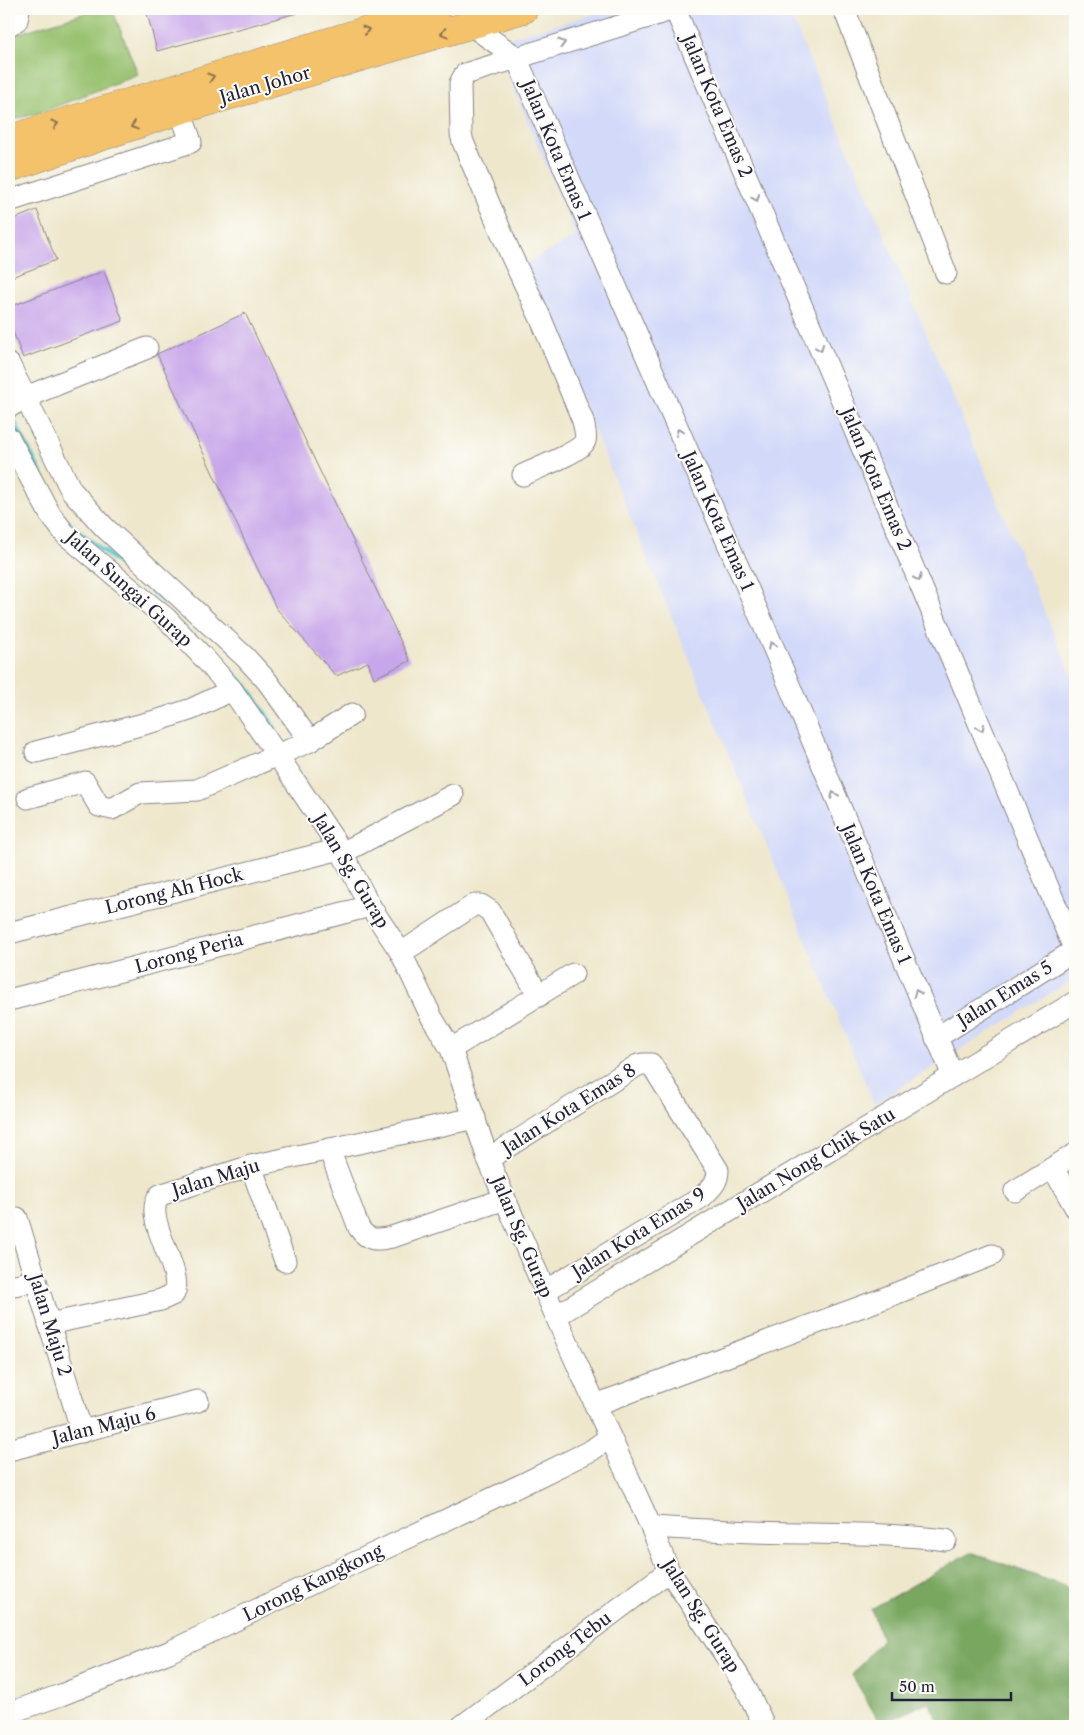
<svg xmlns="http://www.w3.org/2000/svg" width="1084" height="1735" viewBox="0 0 1084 1735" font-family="'Libre Caslon Text',serif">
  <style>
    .built { fill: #d2d9f9 }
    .green { fill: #97c16e; stroke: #5c7254 }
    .forest { fill: #79a761; stroke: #4e644e }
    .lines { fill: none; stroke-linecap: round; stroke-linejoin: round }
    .stream { stroke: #59c6d0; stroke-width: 5 }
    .building { fill: #c7a6ea }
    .minor-casing { stroke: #888484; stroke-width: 23 }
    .highway-casing { stroke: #888484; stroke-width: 29 }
    .minor { stroke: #fff; stroke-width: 21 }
    .highway { stroke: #f3c26a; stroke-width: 28 }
    .oneway { stroke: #8a7252 }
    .oneway2 { stroke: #9c9ca7 }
    .labels { text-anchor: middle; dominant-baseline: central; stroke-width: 4; stroke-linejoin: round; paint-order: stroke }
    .street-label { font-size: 18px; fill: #22223b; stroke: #fdfcf7 }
  </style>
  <rect width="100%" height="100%" fill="#fdfcf7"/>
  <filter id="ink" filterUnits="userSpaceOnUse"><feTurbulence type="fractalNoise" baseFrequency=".02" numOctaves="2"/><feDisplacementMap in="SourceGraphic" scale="10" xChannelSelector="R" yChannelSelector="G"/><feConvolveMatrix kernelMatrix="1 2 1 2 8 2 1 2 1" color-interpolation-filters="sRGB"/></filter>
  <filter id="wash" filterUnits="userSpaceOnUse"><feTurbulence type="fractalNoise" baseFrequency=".0096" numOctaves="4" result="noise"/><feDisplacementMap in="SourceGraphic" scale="20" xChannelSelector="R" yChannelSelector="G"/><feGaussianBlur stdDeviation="1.12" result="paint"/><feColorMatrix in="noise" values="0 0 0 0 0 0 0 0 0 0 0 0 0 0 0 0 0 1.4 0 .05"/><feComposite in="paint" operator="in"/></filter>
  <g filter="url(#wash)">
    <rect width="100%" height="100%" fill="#eee7cc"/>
    <!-- built -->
    <path class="built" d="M612,9H788L1075,683V978L874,1104L525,264L576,236L494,42Z"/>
    <!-- green -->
    <path class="green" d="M98,9H112L138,74L37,114L9,120V36Z"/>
    <!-- forest -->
    <path class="forest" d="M971,1552L1075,1590V1726H942L928,1702L881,1725L852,1675L882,1639L871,1609Z"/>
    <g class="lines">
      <!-- stream -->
      <g class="stream">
        <path d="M9,412L45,482"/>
        <path d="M67,522L149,588L164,603"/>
        <path d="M216,656L247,687L275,729"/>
      </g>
    </g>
    <g id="blocks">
      <!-- building -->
      <g class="building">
        <path d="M146,9H296L297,13L157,51Z"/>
        <path d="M37,210L56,260L9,278V221Z"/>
        <path d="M104,271L123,321L23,358L9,321V307Z"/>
        <path d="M245,313L410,661L374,678L368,662L336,676L276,608L157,354Z"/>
      </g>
    </g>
  </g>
  <g filter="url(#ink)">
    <use href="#blocks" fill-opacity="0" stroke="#888484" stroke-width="1"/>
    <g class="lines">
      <defs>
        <g id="minor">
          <path d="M675,9L922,588L1075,951"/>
          <path d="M844,9L946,273"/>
          <path d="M9,25L17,20L19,9"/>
          <path d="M472,26L516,57L774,649L953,1076"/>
          <path d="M9,201L191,142L180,110"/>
          <path d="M9,364L71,490L104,527L245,657L267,681L310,741"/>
          <path d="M9,407L26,397L147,348"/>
          <path d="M9,438L50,514L66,535L166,618L205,659L232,690L278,756L340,849L370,906L401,953L432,1018L451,1049L488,1159L505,1199L568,1344L651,1527L669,1571L729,1661L746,1688L762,1721"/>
          <path d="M523,475C533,470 583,451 585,441C587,435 584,427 583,421L541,319L511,255L463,142L461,134L460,83L465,74L674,9"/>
          <path d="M36,752L159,720L192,709L232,690"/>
          <path d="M28,798L85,782L99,806L112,809L140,793L197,790L310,741L352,714"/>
          <path d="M342,853L453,795"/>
          <path d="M9,933L340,849"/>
          <path d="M401,953L474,905H481L490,911L539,996"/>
          <path d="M9,1000L370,906"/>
          <path d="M936,1038L1075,950"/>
          <path d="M451,1049L573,974"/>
          <path d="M329,1149L359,1228C369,1242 376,1240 392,1237L505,1199"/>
          <path d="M488,1159L638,1065L643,1064H651L718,1170C718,1183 711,1188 702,1197L545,1291"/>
          <path d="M251,1166L285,1261"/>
          <path d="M1053,1168L1075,1207"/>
          <path d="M1015,1191L1075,1154"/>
          <path d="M17,1218L82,1432"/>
          <path d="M9,1286L36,1281"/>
          <path d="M556,1316L1075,1002"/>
          <path d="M49,1324L161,1300L174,1294C185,1270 140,1217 160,1195L251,1166L475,1118"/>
          <path d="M595,1405L882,1299L992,1255"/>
          <path d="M9,1450L198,1401"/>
          <path d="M651,1527C686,1529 720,1531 755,1532C819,1534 883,1532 946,1540"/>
          <path d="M9,1713L61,1695L169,1652L356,1562L523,1484L592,1450L610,1437"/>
          <path d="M462,1726L669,1571"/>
        </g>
        <g id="highway">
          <path d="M9,139L437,9"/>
          <path d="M9,168L180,110L524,9"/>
        </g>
      </defs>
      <!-- minor casing -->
      <use href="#minor" class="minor-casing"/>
      <!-- highway casing -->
      <use href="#highway" class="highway-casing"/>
      <!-- minor -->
      <use href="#minor" class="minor"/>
      <!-- highway -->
      <use href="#highway" class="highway"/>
    </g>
    <!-- one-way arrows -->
    <defs><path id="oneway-chevron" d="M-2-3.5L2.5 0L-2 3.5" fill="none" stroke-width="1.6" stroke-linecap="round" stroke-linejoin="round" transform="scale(1.25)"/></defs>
    <g class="oneway">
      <use href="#oneway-chevron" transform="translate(366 30) rotate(-17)"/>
      <use href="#oneway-chevron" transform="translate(444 33) rotate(165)"/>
      <use href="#oneway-chevron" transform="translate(211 77) rotate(-17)"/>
      <use href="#oneway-chevron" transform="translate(55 124) rotate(-17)"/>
      <use href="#oneway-chevron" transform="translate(134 126) rotate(161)"/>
    </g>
    <g class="oneway2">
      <use href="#oneway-chevron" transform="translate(562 43) rotate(-17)"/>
      <use href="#oneway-chevron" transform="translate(756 198) rotate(67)"/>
      <use href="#oneway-chevron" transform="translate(820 348) rotate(67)"/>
      <use href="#oneway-chevron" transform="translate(679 432) rotate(-114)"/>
      <use href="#oneway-chevron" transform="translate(918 578) rotate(67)"/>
      <use href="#oneway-chevron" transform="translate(772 645) rotate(-113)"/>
      <use href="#oneway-chevron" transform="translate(981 728) rotate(67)"/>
      <use href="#oneway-chevron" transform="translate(834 795) rotate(-113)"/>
      <use href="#oneway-chevron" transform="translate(917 993) rotate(-113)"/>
    </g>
  </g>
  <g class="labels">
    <!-- street labels -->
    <g class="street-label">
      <text transform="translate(265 85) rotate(-16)">Jalan Johor</text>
      <text transform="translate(717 106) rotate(67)">Jalan Kota Emas 2</text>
      <text transform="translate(556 150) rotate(67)">Jalan Kota Emas 1</text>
      <text transform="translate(876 479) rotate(67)">Jalan Kota Emas 2</text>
      <text transform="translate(718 521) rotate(66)">Jalan Kota Emas 1</text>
      <text transform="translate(129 589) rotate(42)">Jalan Sungai Gurap</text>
      <text transform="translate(351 871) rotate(59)">Jalan Sg. Gurap</text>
      <text transform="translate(174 891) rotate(-14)">Lorong Ah Hock</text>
      <text transform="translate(876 894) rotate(67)">Jalan Kota Emas 1</text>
      <text transform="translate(189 953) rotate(-15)">Lorong Peria</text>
      <text transform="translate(1005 994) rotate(-32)">Jalan Emas 5</text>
      <text transform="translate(569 1109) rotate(-32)">Jalan Kota Emas 8</text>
      <text transform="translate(816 1159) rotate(-31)">Jalan Nong Chik Satu</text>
      <text transform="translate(216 1178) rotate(-17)">Jalan Maju</text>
      <text transform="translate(639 1233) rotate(-32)">Jalan Kota Emas 9</text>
      <text transform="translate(522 1237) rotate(67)">Jalan Sg. Gurap</text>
      <text transform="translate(50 1325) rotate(73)">Jalan Maju 2</text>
      <text transform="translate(104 1426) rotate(-14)">Jalan Maju 6</text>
      <text transform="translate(313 1583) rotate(-26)">Lorong Kangkong</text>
      <text transform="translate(701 1616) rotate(58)">Jalan Sg. Gurap</text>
      <text transform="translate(565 1649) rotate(-37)">Lorong Tebu</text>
    </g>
  </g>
  <!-- margin -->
  <rect width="1084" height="1735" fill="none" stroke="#fdfcf7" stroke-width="30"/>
  <!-- scale -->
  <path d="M892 1692v8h119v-8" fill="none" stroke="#22223b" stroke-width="2.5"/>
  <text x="899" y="1692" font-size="15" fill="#22223b" stroke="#fdfcf7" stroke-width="4" paint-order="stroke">50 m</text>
</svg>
